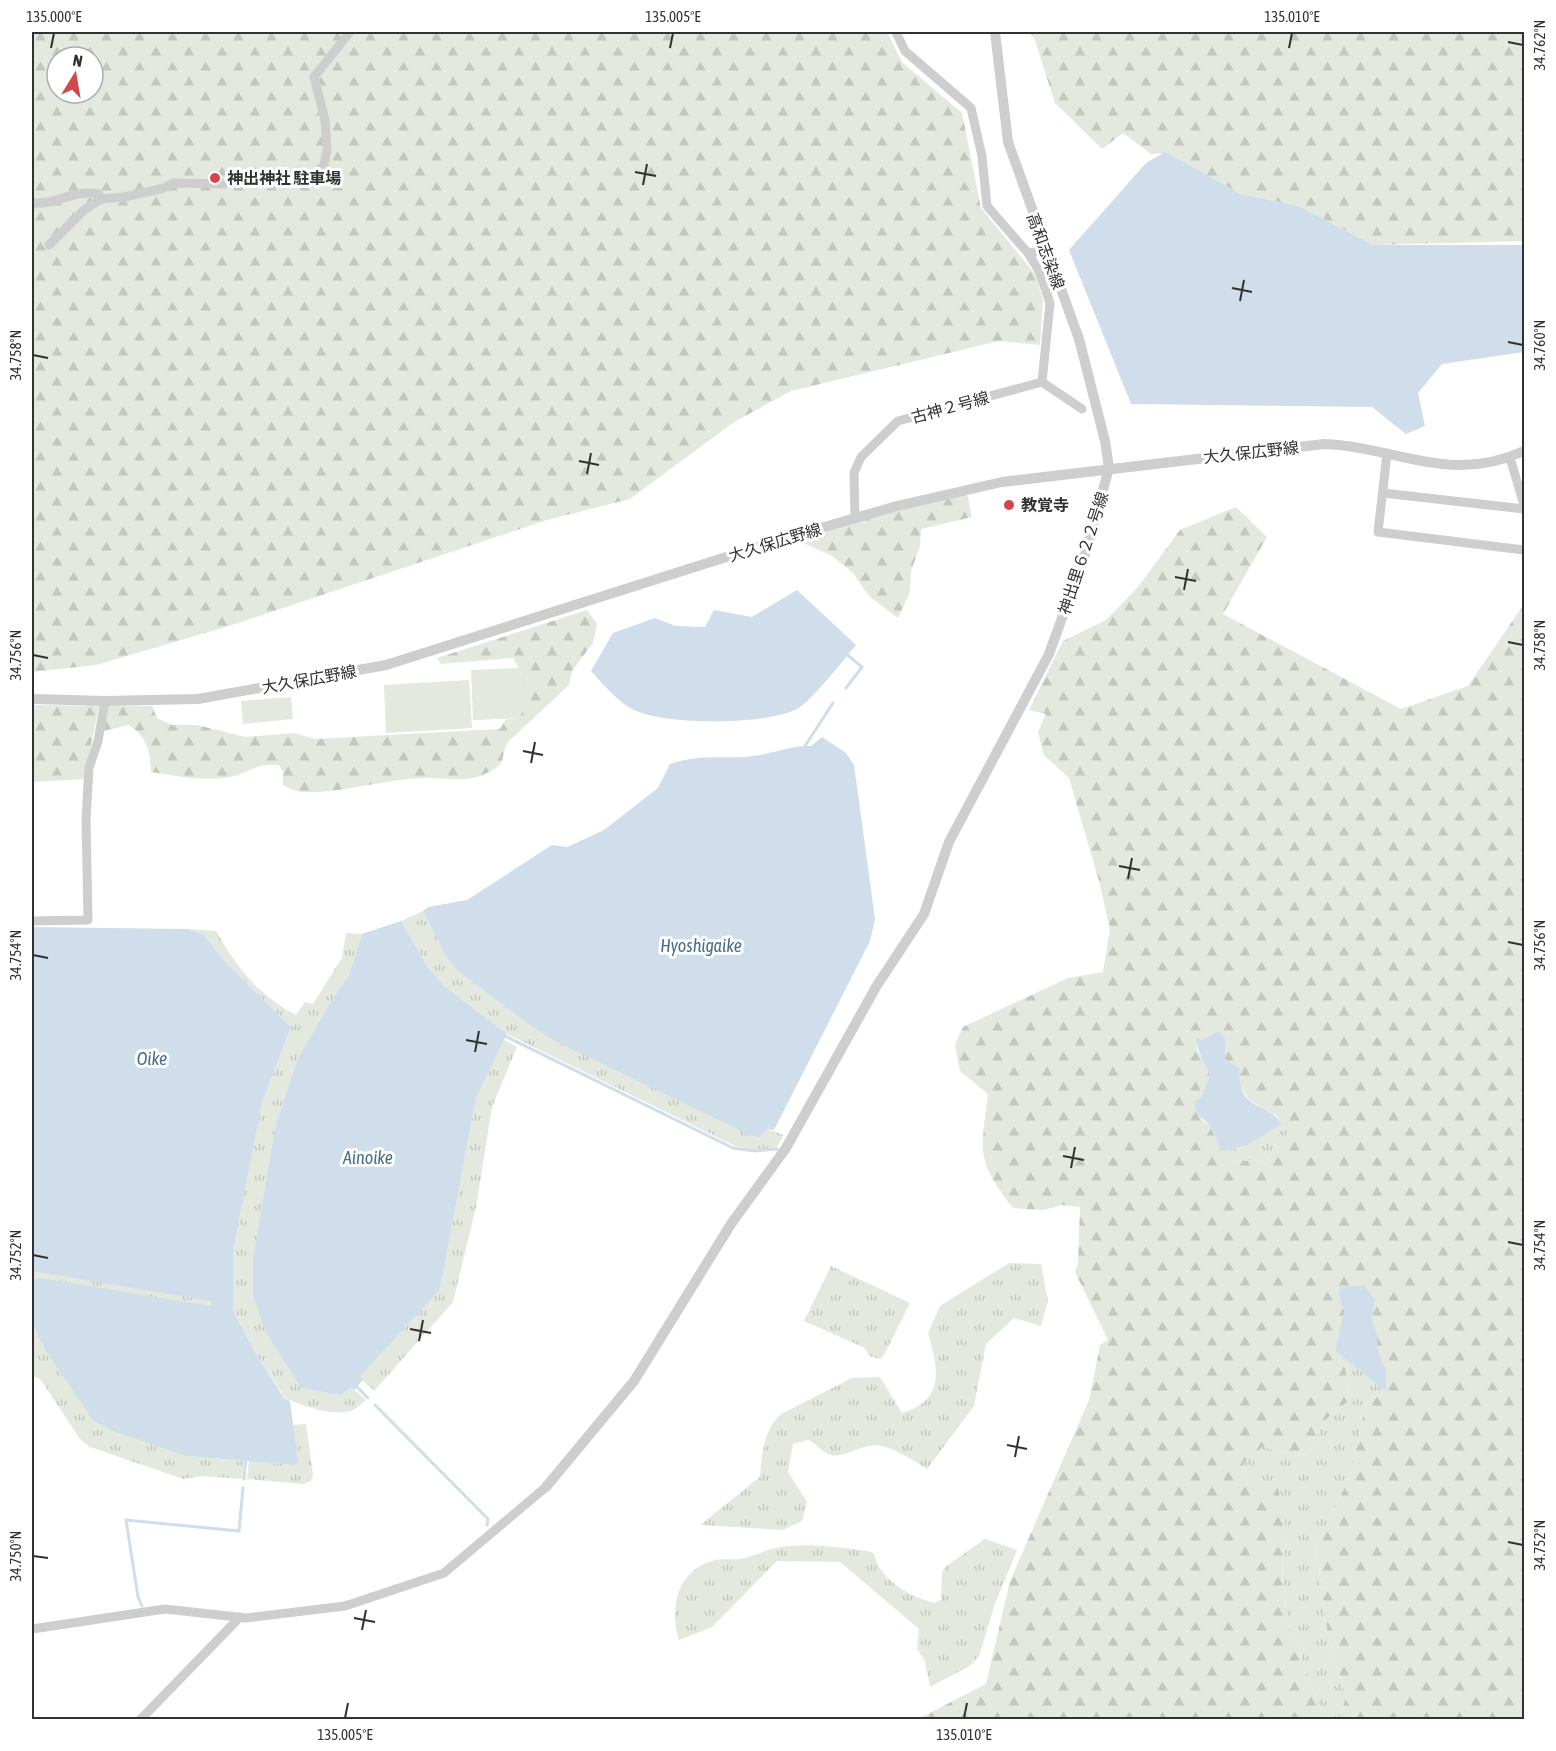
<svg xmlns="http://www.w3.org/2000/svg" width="1556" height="1751" viewBox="0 0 1556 1751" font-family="'Asap Condensed','Noto Sans JP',sans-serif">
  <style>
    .grass { fill: url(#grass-tufts) }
    .forest { fill: url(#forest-firs); fill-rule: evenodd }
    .garden { fill: #e3e9de }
    .water { fill: #cfdeea }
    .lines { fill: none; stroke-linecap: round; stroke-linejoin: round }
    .stream { stroke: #cfdeea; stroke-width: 3 }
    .minor { stroke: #cecece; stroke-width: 9 }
    .tertiary { stroke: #cecece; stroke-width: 10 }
    .ticks { fill: none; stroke: #313131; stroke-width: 2 }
    .poi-dot { fill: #d3474b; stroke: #fff; stroke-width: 2 }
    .labels { text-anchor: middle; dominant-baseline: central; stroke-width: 6; stroke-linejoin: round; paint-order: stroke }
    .poi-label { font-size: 16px; font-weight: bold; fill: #313131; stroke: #fff; text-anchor: start }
    .street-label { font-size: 16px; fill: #313131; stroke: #fff }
    .water-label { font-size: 18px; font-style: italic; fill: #476d8b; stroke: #fff }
    .neatline { fill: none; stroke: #313131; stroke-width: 2 }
    .ticks-label { font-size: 15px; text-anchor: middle; fill: #313131 }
  </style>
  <defs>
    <pattern id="grass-tufts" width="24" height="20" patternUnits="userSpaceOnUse" patternTransform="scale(1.5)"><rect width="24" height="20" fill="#e3e9de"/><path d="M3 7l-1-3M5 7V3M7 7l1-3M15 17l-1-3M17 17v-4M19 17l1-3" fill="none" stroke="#c3c8bf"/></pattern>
    <pattern id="forest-firs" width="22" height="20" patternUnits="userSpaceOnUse" patternTransform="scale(1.5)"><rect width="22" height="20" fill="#e3e9de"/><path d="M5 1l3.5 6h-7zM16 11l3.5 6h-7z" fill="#c3c8bf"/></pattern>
  </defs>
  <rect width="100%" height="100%" fill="#fff"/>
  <!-- grass -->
  <g class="grass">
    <path d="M423,911L444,953L767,1129L784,1135L776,1148L756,1150L735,1146L507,1034L444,986L427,966L401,921Z"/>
    <path d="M187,929L216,931C237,968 258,995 296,1015L305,1002L313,1004L342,958L346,933L362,934L349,975L331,1001L297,1060L276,1124L265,1331L303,1388L351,1387L366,1400C361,1404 356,1410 350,1411C331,1416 302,1406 285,1398L255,1352L233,1310V1252L262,1103L291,1027L228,965L204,935Z"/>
    <path d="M504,1040L517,1047L492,1107L476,1207L453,1302L374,1391L359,1377L440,1290L476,1098Z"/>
    <path d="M1282,1124L1289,1134L1276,1143L1267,1164L1250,1160L1229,1163L1221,1150L1224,1151L1248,1145Z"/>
    <path d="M1009,1263L1041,1264L1048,1301L1041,1326L1014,1318L986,1344L974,1406L927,1469C912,1460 894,1447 876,1445C863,1444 841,1459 831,1455C823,1453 816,1443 808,1440L793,1444L788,1472L807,1502L802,1521L783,1530L700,1525L760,1477C762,1454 763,1431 781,1414L852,1378L880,1377L902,1413C946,1400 938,1368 928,1333L940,1306Z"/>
    <path d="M831,1266L910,1303L884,1355L880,1359L869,1356L865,1348L804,1321Z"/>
    <path d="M32,1271H42L211,1300L210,1307L49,1279H32Z"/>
    <path d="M32,1324L45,1350L186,1456L244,1461L242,1479L202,1476L183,1479L90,1447L80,1439L41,1380L32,1375Z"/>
    <path d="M1343,1357L1385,1390L1366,1403L1351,1474L1316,1548L1328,1636L1346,1697L1339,1719H1324L1287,1619L1282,1567L1288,1535L1242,1478L1244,1462L1263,1447L1307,1456L1325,1420L1351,1399Z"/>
    <path d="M306,1424L313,1475L311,1481L303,1484L247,1479L249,1461L294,1465L297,1462L293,1425Z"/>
    <path d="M985,1539L1017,1550L995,1604L979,1656L970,1666L930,1687L925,1661L917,1649L919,1629L840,1562L777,1561L712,1627L679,1640C669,1609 677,1571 712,1561C721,1558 731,1560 740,1559C752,1557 763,1551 775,1548C807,1542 836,1547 867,1551L874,1553C879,1580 910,1597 935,1603L941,1600L942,1573L945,1567Z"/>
  </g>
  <!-- forest -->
  <g class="forest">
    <path d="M32,32H887L902,62L962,113L981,208L1035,274L1043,300L1040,345L999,341L791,391L734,422L630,499L547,520L229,626L96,665L32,672ZM57,57H93V93H57Z"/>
    <path d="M1028,32H1524V241L1373,245L1299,206L1241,194L1165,153L1151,154L1123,133L1102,149L1055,103L1034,37Z"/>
    <path d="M967,494L972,517L921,529L920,546L911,571L910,592L898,618L869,596L853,573L832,556L797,540L875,516Z"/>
    <path d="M1236,507L1267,537L1223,614L1401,709L1468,686L1524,604V1719H1339L1346,1697L1328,1636L1316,1548L1351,1474L1366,1403L1385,1390L1387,1391L1386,1370L1377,1352V1333L1372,1320L1375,1300L1338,1291L1345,1312L1335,1351L1343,1357L1351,1399L1325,1420L1307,1456L1263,1447L1244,1462L1242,1478L1278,1488L1288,1535L1282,1567L1287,1619L1324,1719L916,1720L986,1684L1010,1581L1089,1400L1100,1345L1108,1340L1075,1272L1078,1263L1080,1207L1062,1205L1044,1210L1013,1208C975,1159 981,1153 988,1094L960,1071L955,1045L963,1027L1068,978L1103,972L1110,929L1099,881L1069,778L1044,755L1038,732L1046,714L1029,710L1063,641L1106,620L1138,587L1180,530ZM1197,1038L1202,1040L1225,1039V1059L1239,1068V1084L1249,1100L1277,1116L1288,1134L1276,1143L1267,1164L1250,1160L1229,1163L1210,1126L1202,1120L1195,1101L1201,1097L1210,1075L1204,1059L1197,1050Z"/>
    <path d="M587,610L597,624L593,643L572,671L569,685L509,741C497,761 512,761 483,775C466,782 446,778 428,778C386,778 347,793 305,792C297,792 290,789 283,785V772L279,765C252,763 251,773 230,777C203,782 178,776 151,772C150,751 147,736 128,725L104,731L108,706H152L157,718L172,725H197L245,737L294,733L315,739L500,729L506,719L519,718L522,674L513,658L441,664L437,658Z"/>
    <path d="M32,705L99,706L84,779L32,782Z"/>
  </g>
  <!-- garden -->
  <g class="garden">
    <path d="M519,668C525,680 527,707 519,718L473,720L471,670Z"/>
    <path d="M469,680L472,728L386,733L384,685Z"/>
    <path d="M291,697L293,719L243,724L241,701Z"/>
  </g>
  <!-- water -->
  <g class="water">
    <path d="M1165,152L1241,194L1299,206L1373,245H1524V352L1442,364L1418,393L1425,426L1406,434L1372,407L1131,404L1069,250L1146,163Z"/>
    <path d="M797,590L856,645C844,659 811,702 797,709C764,725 674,725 639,712C621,706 604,685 591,671L613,633L655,618L676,626L705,627L714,610L752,617Z"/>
    <path d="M822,737L846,753L854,765L875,919L870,941L774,1130L767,1129L760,1137L750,1135L557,1042L534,1028L458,971L444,953L423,911L428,907L467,900L552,845L567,847L604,830L658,788L670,764C706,752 728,761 760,755C777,752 793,745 811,746Z"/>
    <path d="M401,921L427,966L444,986L507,1034L476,1098L440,1290L360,1376L363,1380L354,1390L351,1387L341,1395L302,1388L298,1383L265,1331L253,1295V1259L276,1124L297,1060L331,1001L349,975L362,934Z"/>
    <path d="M32,927L187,929L204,935L228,965L291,1027L262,1103L233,1252V1310L255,1352L284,1398L290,1401L298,1462L294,1465L186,1456L113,1431L93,1420L45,1350L32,1324V1279H49L210,1306L211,1301L32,1271Z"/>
    <path d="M1219,1031L1225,1039V1059L1239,1068C1239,1114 1265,1099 1282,1124L1248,1145L1224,1151L1221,1150C1217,1142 1215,1132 1210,1126C1203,1117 1193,1114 1195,1101L1201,1097L1210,1075C1205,1061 1197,1052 1196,1037L1202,1040Z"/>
    <path d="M1364,1285L1375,1300L1372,1320L1377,1333L1378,1352L1386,1370L1387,1392L1335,1351L1344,1312L1338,1291L1343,1287Z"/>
  </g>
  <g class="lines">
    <!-- stream -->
    <g class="stream">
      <path d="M845,653L862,667L846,688"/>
      <path d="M803,749L833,703"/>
      <path d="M503,1035L733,1148L755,1151L777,1149"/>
      <path d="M354,1384L368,1398"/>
      <path d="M375,1405L488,1519L487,1525"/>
      <path d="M244,1479L246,1457"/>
      <path d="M142,1606L138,1597L126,1520L239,1531L243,1488"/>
    </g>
    <!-- minor -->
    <g class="minor">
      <path d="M896,32L905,51L971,108L982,156L987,206L1028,253L1045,251"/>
      <path d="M32,203C57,205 73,189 99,194L101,199"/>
      <path d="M49,245L84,210L101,199L124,197L164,188L173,183L225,184L268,171L301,180L309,179L324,165L327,150L325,120L314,77L350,32"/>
      <path d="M1028,253L1039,271L1050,303L1042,382L1082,409"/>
      <path d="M1387,454L1378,532L1524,550"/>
      <path d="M1510,458L1524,505"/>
      <path d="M1383,493L1524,509"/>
      <path d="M855,518L854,473L861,457L898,421L1042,382"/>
      <path d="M32,921L88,920L86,819L89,768L98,741L105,701"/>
      <path d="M32,1629L165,1609L246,1618L345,1606L444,1573L546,1487"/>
      <path d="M140,1720L240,1617"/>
    </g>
    <!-- tertiary -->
    <g class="tertiary">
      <path d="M32,699L105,701L198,699L386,665L783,539L897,506L1002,482L1324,444C1398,447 1450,485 1524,451"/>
      <path d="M546,1487L634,1381L731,1224L786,1148L876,987L924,914L949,842L1049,654L1087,549L1109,468L1105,441L1079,339L1008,142L995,32"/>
    </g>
  </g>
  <!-- ticks -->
  <path class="ticks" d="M1508,42L1523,45M51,48L54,33M670,48L673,33M1289,48L1292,33M635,172L656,176M643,185L647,164M1232,288L1252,292M1240,301L1244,280M1508,342L1523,345M33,355L48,358M579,461L599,465M587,474L591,453M1175,577L1196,581M1184,590L1188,569M1508,642L1523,645M33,655L48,658M523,751L543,755M531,763L535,742M1119,866L1140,870M1128,879L1132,858M1508,942L1523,945M33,955L48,958M466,1040L487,1044M475,1052L479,1031M1063,1156L1084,1160M1071,1168L1075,1147M1508,1242L1523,1245M33,1255L48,1258M410,1329L431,1333M419,1341L423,1320M1007,1445L1027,1449M1015,1457L1019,1436M1508,1542L1523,1545M33,1556L48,1558M354,1618L375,1622M362,1630L366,1610M345,1718L348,1703M964,1718L967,1703"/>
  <!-- markers -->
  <g class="poi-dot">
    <circle cx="215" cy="178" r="6"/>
    <circle cx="1009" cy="505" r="6"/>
  </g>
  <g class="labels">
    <!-- poi labels -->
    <g class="poi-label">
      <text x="227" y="178">神出神社 駐車場</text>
      <text x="1021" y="505">教覚寺</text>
    </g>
    <!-- street labels -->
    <g class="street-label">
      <text transform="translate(1046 251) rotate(70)">高和志染線</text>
      <text transform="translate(950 407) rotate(-15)">古神２号線</text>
      <text transform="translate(1251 452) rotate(-6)">大久保広野線</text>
      <text transform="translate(775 542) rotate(-17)">大久保広野線</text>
      <text transform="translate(1083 553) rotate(-72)">神出里６２２号線</text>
      <text transform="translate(309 679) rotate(-10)">大久保広野線</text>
    </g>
    <!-- water labels -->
    <g class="water-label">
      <text x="701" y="945">Hyoshigaike</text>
      <text x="152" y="1058">Oike</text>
      <text x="368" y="1157">Ainoike</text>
    </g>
  </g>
  <!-- border -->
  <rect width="1556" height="1751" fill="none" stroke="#ffffff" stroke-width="66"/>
  <!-- north arrow -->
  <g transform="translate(75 75) rotate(11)"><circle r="28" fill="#ffffff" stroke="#adadad" stroke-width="1.5"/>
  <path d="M0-4.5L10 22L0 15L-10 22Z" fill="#d3474b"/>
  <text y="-9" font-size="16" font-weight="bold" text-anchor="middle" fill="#313131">N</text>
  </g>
  <rect x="33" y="33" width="1490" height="1685" class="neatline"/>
  <g class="ticks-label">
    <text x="54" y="22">135.000°E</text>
    <text x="673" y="22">135.005°E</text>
    <text x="1292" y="22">135.010°E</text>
    <text transform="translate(1540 45) rotate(-90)" y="5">34.762°N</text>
    <text transform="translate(1540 345) rotate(-90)" y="5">34.760°N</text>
    <text transform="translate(16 355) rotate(-90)" y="5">34.758°N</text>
    <text transform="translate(1540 645) rotate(-90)" y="5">34.758°N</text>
    <text transform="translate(16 655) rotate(-90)" y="5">34.756°N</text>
    <text transform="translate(1540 945) rotate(-90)" y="5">34.756°N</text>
    <text transform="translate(16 955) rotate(-90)" y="5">34.754°N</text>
    <text transform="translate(1540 1245) rotate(-90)" y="5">34.754°N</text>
    <text transform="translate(16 1255) rotate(-90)" y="5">34.752°N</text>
    <text transform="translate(1540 1545) rotate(-90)" y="5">34.752°N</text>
    <text transform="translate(16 1556) rotate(-90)" y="5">34.750°N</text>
    <text x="345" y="1740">135.005°E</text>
    <text x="964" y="1740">135.010°E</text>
  </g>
</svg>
